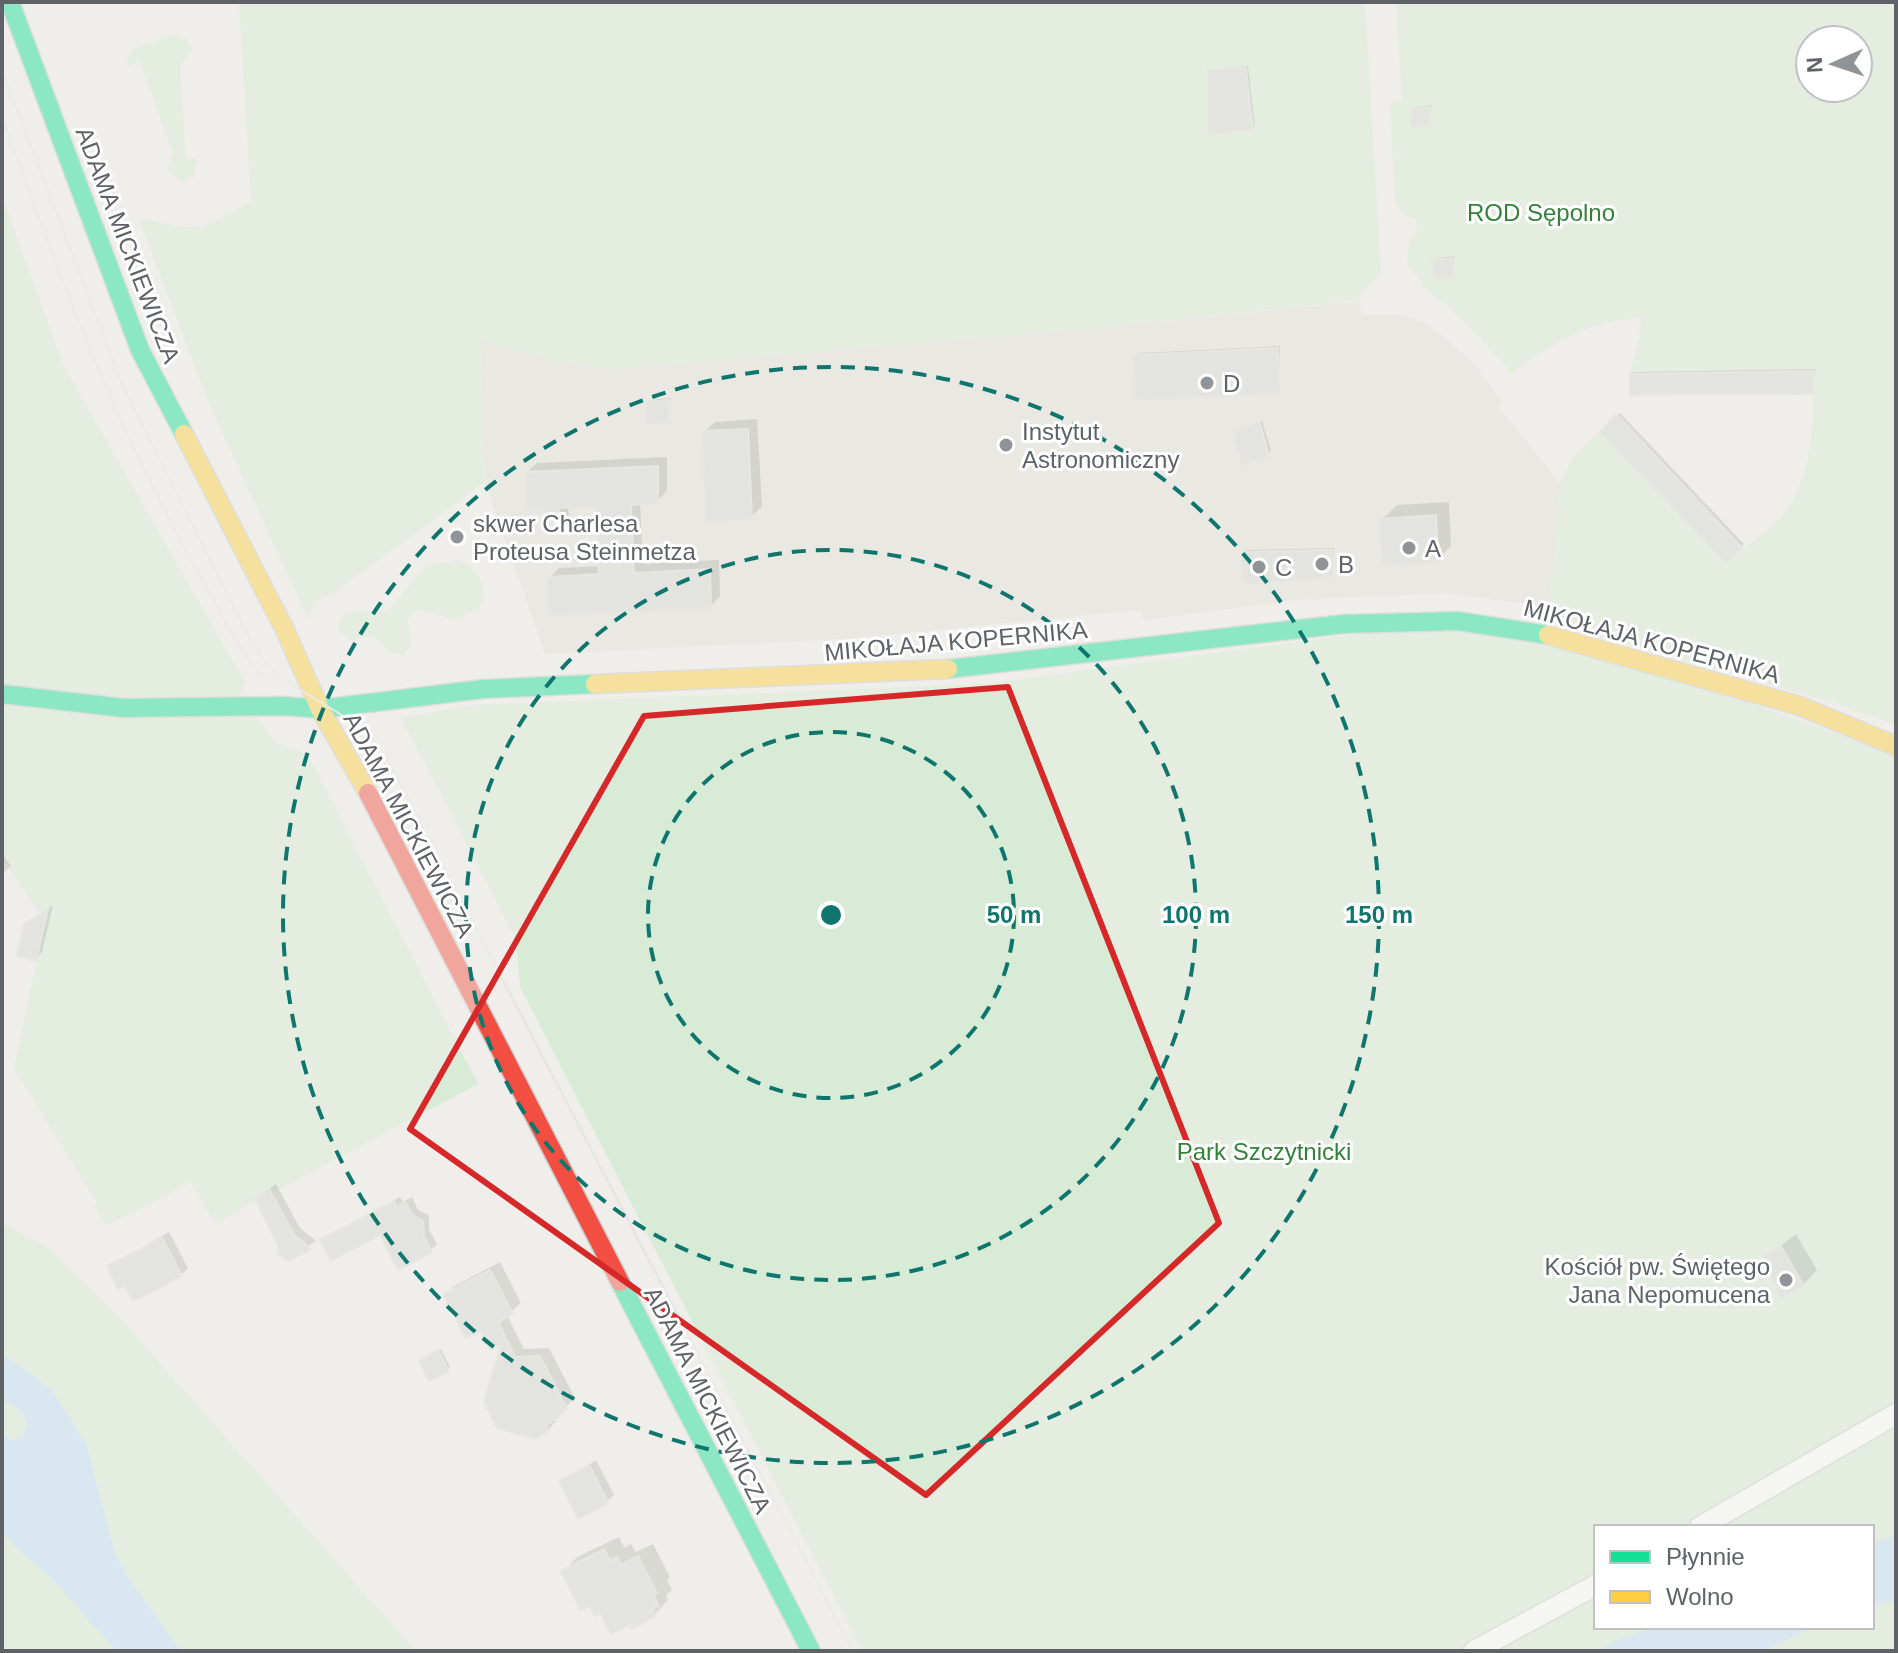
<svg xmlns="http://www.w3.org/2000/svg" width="1898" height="1653" viewBox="0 0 1898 1653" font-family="Arial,sans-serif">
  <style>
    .education { fill: #e2e0da }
    .green { fill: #d8ebd6; fill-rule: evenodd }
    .water { fill: #bfe0f9 }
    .shadow { fill: #0003 }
    .building { fill: #d6d5d3; stroke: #deddd9; stroke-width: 2 }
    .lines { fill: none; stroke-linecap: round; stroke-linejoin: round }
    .street-casing { stroke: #cbcccc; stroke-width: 23 }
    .fast-casing { stroke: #cacacb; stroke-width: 21 }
    .slow-casing { stroke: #cacacb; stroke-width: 21 }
    .jam-casing { stroke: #cacacb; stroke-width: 21 }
    .street { stroke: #fdfcfc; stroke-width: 20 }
    .fast { stroke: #16e098; stroke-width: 18 }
    .slow { stroke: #ffcf43; stroke-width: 18 }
    .jam { stroke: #f24e42; stroke-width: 18 }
    .tram { stroke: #e4e4e4; stroke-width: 2 }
    .marked { fill: none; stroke: #d62828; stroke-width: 6; stroke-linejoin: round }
    .ring { fill: none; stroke: #0f766e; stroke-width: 4; stroke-dasharray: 14 10 }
    .poi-dot { fill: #919496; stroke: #fff; stroke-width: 3 }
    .labels { text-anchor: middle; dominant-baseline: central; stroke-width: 6; stroke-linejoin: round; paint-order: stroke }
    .park-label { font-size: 24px; fill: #348238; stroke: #fff }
    .street-label { font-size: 24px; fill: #5f6368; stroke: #fff }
    .poi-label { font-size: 24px; fill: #5f6368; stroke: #fff; text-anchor: start }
    .centre { fill: #0f766e; stroke: #fff; stroke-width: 4 }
    .ring-label { font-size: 24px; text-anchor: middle; font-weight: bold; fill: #0f766e; stroke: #fff; stroke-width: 6; stroke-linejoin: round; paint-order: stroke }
  </style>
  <rect width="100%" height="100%" fill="#efeeea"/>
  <!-- education -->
  <path class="education" d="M1359,297L1361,315H1402L1427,324L1449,341L1479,370L1501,401L1499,408L1560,483L1550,607L1445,593L1296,600L1143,620L1141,610L844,639L545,654L485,482L480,339L555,362L612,370L1085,330L1354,302Z"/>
  <!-- green -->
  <g class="green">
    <path d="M239,2H1365L1381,273L1354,301L1085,330L612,370L555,362L480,340L485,482L335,592L315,602L308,619L208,401L138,217C194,233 202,231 251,201Z"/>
    <path d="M1396,2H1896V725L1838,704L1555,624L1550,606L1560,482L1573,458L1600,432L1726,563C1741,549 1759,538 1774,524C1813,490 1815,419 1813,372L1630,374L1639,339L1641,318C1589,321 1552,343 1512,373L1452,310L1428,292L1407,262L1410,238L1417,231L1416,219L1405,216L1395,201L1390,102L1402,100ZM1810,40H1858V88H1810Z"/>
    <path d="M174,34L187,39L192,51L180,66L186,159H197L193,178L182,182L167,170L173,153L140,62L129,66L127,60L133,49Z"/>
    <path d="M2,196L64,367L245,682L240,694L275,742L308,755L478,1084L215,1223L191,1182L106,1226L94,1206L97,1203L14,1068L45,922L2,857Z"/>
    <path d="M454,558C479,566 493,591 476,613L473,611L455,620L420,610L412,612L408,620L411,646L403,655L392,653L371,635L352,641L339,631V622L346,612L389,610L426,565L453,562Z"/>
    <path d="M1465,631L1580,652L1742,700L1896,755V1651H862L520,987L516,939L401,718L471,705L983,684L1365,633ZM1596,1527H1872V1627H1596Z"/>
    <path d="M2,1223L46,1246L127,1326L416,1651H2Z"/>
  </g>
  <!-- water -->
  <g class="water">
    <path d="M2,1358H9L51,1389L86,1443L115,1553L126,1574L181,1651H116L55,1582L2,1534V1435L12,1440L23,1436L27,1425L23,1413L2,1398Z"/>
    <path d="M1896,1535V1600L1872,1606V1543Z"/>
    <path d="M1657,1627H1815L1762,1651H1598L1616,1640Z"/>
  </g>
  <!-- shadow -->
  <g class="shadow">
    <path d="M1248,66L1255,126L1252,128L1210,70Z"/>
    <path d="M1431,105L1430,124L1413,109L1416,107Z"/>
    <path d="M1454,256L1453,275L1434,261L1437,258Z"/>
    <path d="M1280,346L1279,391L1136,355L1139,353Z"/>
    <path d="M1815,369L1813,392L1632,374L1634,372Z"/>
    <path d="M671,398L669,420L648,403L651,400Z"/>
    <path d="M1620,413L1744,544L1726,561L1603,432Z"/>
    <path d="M757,419L762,506L751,517L704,432L715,422Z"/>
    <path d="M1262,421L1271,451L1268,454L1236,431Z"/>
    <path d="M667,457V491L657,501L640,502L643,564L719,560L720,596L711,606L550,578L559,568L600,566L598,504L568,506L569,517L560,526L544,507L527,472L537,463Z"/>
    <path d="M1449,502L1451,546L1437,560L1382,520L1397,505Z"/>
    <path d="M1334,548L1332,575L1243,553L1246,550Z"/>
    <path d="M2,853L11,866L2,874Z"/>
    <path d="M53,905L42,952L35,959L25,925Z"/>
    <path d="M276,1184L300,1228L316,1241L289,1259L257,1197Z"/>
    <path d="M400,1197L403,1202L412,1197L418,1210L429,1215V1230L437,1244L431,1250L380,1232L322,1241Z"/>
    <path d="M169,1232L188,1268L181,1275L126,1283L109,1266Z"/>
    <path d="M1796,1234L1817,1270L1803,1285L1767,1256Z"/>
    <path d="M500,1262L521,1303L507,1315L524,1349L549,1348L575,1398L554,1417L556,1421L548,1430L504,1340L482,1328L445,1295L454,1286Z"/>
    <path d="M441,1349L450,1367L448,1369L424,1358Z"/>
    <path d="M596,1460L614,1495L607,1501L562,1482Z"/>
    <path d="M619,1537L624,1548L631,1544L636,1552L653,1544L670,1577L667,1580L672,1590L666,1595L668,1600L654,1615L630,1622L601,1611L563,1572L577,1557Z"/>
  </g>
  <!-- building -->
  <g class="building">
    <path d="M1246,68L1253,130L1208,134V69Z"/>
    <path d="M1429,107L1431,126L1412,127L1411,109Z"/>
    <path d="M1452,258L1454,277L1434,279L1432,260Z"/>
    <path d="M1278,348L1280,393L1136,400L1134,355Z"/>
    <path d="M1813,371L1814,394L1630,395V374Z"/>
    <path d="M669,400L670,422L647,424L646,402Z"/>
    <path d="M1616,414L1742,548L1726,563L1600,432Z"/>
    <path d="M1260,423L1269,456L1242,465L1233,430Z"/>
    <path d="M748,429L752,519L706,521L702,431Z"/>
    <path d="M658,466V503L631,505L634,573L710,569L711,608L549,615L548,577L599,574L596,506L559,508L560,528L543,509L527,510L525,472Z"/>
    <path d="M1436,515L1438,562L1382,566L1380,519Z"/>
    <path d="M1332,550L1333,577L1243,584L1241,552Z"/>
    <path d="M48,909L36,961L17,956L24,924Z"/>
    <path d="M269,1189L294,1235L311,1249L289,1261L277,1254L278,1246L254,1197Z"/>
    <path d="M394,1201L396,1207L405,1202L413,1215L423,1221L424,1237L432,1252L398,1270L380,1235L331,1261L320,1240Z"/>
    <path d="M162,1238L182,1276L133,1301L125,1285L118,1289L107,1266Z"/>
    <path d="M1781,1246L1804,1286L1780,1298L1764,1256Z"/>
    <path d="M490,1270L513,1314L498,1322L515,1357L540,1356L567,1409L546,1426L549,1431L535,1439L497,1428L484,1402L501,1344L490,1350L481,1331L466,1338L443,1294Z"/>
    <path d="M438,1350L449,1371L429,1381L419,1361Z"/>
    <path d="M589,1465L608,1503L578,1519L559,1481Z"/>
    <path d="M604,1549L610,1561L617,1557L621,1565L638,1556L657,1593L653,1594L659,1606L652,1609L655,1616L632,1629L630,1624L611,1634L600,1613L595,1616L590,1606L580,1610L561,1571Z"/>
  </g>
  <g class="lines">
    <defs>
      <g id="street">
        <path d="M1700,1527L1896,1414"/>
        <path d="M1474,1651L1596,1585"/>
      </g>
      <g id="fast">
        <path d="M10,2L140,350L184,434"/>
        <path d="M948,669L1344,624L1458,621L1548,635"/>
        <path d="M2,694L124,708L285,706L320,709L483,689L595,684"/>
        <path d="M620,1282L811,1651"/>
      </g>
      <g id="slow">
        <path d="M184,434L285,630L320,709L368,793"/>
        <path d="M1548,635L1800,706L1896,746"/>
        <path d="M595,684L948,669"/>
      </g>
      <path id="jam" d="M368,793L620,1282"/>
    </defs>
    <!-- street casing -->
    <use href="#street" class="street-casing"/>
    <!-- fast casing -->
    <use href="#fast" class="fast-casing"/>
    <!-- slow casing -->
    <use href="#slow" class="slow-casing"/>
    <!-- jam casing -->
    <use href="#jam" class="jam-casing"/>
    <!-- street -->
    <use href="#street" class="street"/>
    <!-- fast -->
    <use href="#fast" class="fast"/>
    <!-- slow -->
    <use href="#slow" class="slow"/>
    <!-- jam -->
    <use href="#jam" class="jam"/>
    <!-- tram -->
    <g class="tram">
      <path d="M2,70L123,387L254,646L276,675L363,728L391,766L853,1651"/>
      <path d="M2,117C58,272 114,425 196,569C217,605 235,645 262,677"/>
    </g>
  </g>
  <!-- marked area -->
  <path d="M0 0H1898V1653H0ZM1008,687L1219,1223L926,1495L410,1129L644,716Z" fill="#efeeea" fill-opacity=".55" fill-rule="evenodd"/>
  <path class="marked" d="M1008,687L1219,1223L926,1495L410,1129L644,716Z"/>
  <!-- distance rings -->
  <g class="ring">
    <circle cx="831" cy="915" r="183"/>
    <circle cx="831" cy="915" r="365"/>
    <circle cx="831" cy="915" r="548"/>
  </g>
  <!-- markers -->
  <g class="poi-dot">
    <circle cx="1207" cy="383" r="8"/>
    <circle cx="1006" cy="445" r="8"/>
    <circle cx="457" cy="537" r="8"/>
    <circle cx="1409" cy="548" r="8"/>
    <circle cx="1322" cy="564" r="8"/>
    <circle cx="1259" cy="567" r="8"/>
    <circle cx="1786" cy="1280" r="8"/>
  </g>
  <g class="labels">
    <!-- park labels -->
    <g class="park-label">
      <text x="1541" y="212">ROD Sępolno</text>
      <text x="1264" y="1151">Park Szczytnicki</text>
    </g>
    <!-- street labels -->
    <g class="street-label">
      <text transform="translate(128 245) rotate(69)">ADAMA MICKIEWICZA</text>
      <text transform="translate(956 641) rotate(-5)">MIKOŁAJA KOPERNIKA</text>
      <text transform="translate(1652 641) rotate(15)">MIKOŁAJA KOPERNIKA</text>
      <text transform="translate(409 825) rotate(62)">ADAMA MICKIEWICZA</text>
      <text transform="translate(708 1400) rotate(63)">ADAMA MICKIEWICZA</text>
    </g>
    <!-- poi labels -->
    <g class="poi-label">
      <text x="1223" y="383">D</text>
      <text x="1022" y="431">Instytut<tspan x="1022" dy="28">Astronomiczny</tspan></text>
      <text x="473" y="523">skwer Charlesa<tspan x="473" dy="28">Proteusa Steinmetza</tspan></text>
      <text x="1425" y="548">A</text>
      <text x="1338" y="564">B</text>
      <text x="1275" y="567">C</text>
      <text x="1770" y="1266" text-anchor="end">Kościół pw. Świętego<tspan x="1770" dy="28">Jana Nepomucena</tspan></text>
    </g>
  </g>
  <circle cx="831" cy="915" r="12" class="centre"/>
  <g class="ring-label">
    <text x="1014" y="923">50 m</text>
    <text x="1196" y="923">100 m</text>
    <text x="1379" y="923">150 m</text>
  </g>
  <!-- border -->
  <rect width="1898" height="1653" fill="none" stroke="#5f6368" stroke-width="8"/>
  <!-- legend -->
  <rect x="1594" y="1525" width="280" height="104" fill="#ffffff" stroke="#bfc1c3" stroke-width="2"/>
  <rect x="1610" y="1551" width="40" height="12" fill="#16e098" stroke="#bfc1c3" stroke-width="2"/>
  <text x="1666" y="1565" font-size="24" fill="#5f6368">Płynnie</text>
  <rect x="1610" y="1591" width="40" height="12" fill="#ffcf43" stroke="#bfc1c3" stroke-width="2"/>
  <text x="1666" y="1605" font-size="24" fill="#5f6368">Wolno</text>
  <!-- north arrow -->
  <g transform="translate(1834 64) rotate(267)"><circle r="38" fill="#ffffff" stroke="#bfc1c3" stroke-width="2"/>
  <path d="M0-6L14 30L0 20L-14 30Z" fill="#919496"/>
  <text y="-12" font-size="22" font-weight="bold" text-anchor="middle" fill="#5f6368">N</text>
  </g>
</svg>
